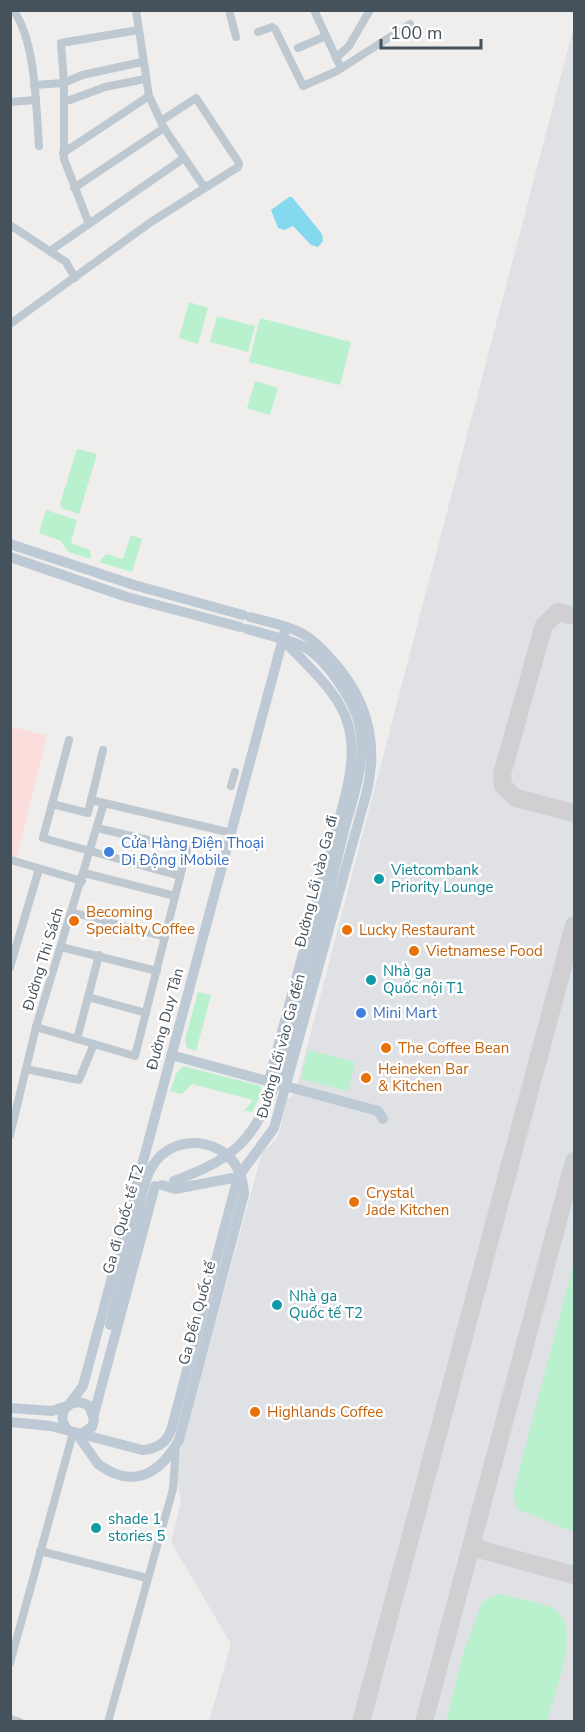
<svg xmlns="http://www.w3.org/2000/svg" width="585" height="1732" viewBox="0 0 585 1732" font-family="'Nunito Sans',sans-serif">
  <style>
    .medical { fill: #fbdedc }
    .airport { fill: #dfe1e5 }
    .green { fill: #b9f0ce }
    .water { fill: #85d9ee }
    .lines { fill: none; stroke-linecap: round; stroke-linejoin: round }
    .taxiway { stroke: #d0d0d2; stroke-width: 18 }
    .street { stroke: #bdc8d0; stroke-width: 8 }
    .secondary { stroke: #bdc9d5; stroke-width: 10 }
    .secondary-bridge { stroke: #bdc9d5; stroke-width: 10 }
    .shop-dot { fill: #3f7fe0; stroke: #fff; stroke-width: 2 }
    .culture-dot { fill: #0f9aa8; stroke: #fff; stroke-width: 2 }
    .food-dot { fill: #e8710a; stroke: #fff; stroke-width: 2 }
    .labels { text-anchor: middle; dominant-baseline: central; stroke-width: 5; stroke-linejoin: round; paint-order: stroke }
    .shop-label { font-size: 15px; fill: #366cbe; stroke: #fff; text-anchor: start }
    .culture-label { font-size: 15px; fill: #0d838f; stroke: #fff; text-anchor: start }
    .street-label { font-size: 15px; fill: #45515b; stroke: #fff }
    .food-label { font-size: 15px; fill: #c56008; stroke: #fff; text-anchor: start }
  </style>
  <rect width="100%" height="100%" fill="#f0eded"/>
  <!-- medical -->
  <path class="medical" d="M11,726L47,736L15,865H11Z"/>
  <!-- airport -->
  <path class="airport" d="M574,26V1721H209L231,1644L171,1542L181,1501L176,1478L181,1449L262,1153L278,1137L287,1100L295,1093Z"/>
  <!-- green -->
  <g class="green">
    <path d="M189,302L208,308L198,344L179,338Z"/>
    <path d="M217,316L255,326L248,352L210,342Z"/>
    <path d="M260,318L351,342L340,385L249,362Z"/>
    <path d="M255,381L278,388L270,415L247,408Z"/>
    <path d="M77,449L97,454L79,514L62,508L60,504Z"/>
    <path d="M46,510L77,520L71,543L90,550L91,559L68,552L61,541L39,533Z"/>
    <path d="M131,535L142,539L132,572L99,562L106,554L123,559Z"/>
    <path d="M198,992L211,995L196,1051L187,1048L185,1040Z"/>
    <path d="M308,1050L355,1062L348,1091L301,1079Z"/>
    <path d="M183,1066L261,1086V1094L252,1112L244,1111L253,1100L192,1084L182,1094L170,1091L176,1074Z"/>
    <path d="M574,1262V1532L517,1509L513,1494Z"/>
    <path d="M499,1594C512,1598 549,1603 557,1611C581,1632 554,1694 547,1721H446L462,1657L482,1602Z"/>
  </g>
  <!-- water -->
  <path class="water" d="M289,197H292L322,234L323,241L318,247L311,245L293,226L284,230L278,228L271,210Z"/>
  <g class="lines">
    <!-- taxiway -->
    <g class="taxiway">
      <path d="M574,616L558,612L544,625L502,774L503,786L516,798L574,813"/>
      <path d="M471,1547L574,1575"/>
      <path d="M361,1722L574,925"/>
      <path d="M424,1722L574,1161"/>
    </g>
    <!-- street -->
    <g class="street">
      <path d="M13,10C36,40 36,108 39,146"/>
      <path d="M136,10L149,96L164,128L202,184L207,186"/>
      <path d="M229,10L236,37"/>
      <path d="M314,10L341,68"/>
      <path d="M258,32L272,27L275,29L303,86L337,71L410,24"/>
      <path d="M298,48L326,36"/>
      <path d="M336,58L349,46L370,10"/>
      <path d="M34,85L64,83L82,75L142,62"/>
      <path d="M70,100L105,87L145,79"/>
      <path d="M10,102L36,100"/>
      <path d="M63,153L149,96"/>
      <path d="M74,188L164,128"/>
      <path d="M89,224L64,159V83L61,43L138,30"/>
      <path d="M10,225L66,262L75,278"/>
      <path d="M50,251L184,158"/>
      <path d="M10,324L151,222L238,167L239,163L196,98L161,121"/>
      <path d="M69,740L43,838L180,876"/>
      <path d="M231,786L235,772"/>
      <path d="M91,800L232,833"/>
      <path d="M52,804L88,813L103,750"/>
      <path d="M11,860L82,881"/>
      <path d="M84,873L175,896"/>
      <path d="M71,912L165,937"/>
      <path d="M61,947L157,971"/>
      <path d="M10,967L39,869"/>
      <path d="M88,997L146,1013"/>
      <path d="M36,1027L135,1056L187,849L97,828"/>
      <path d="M77,1039L99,955"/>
      <path d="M26,1069L79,1080L94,1044"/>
      <path d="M10,1135L36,1027L104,803"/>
      <path d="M40,1551L147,1578"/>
      <path d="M10,1663L73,1433"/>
      <path d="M10,1719L20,1722"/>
      <path d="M108,1722L173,1489L176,1447"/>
    </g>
    <!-- secondary -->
    <g class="secondary">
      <path d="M10,544L134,585L243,615"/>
      <path d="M10,557L127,597L240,627"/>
      <path d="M247,629C264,634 283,638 300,645C324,655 353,699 359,723C368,760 353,796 344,831C324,912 304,994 279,1074"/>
      <path d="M171,1055L378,1111L383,1119"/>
      <path d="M269,1080L344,801C366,718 339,697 284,641"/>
      <path d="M162,1185L175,1189L238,1177"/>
      <path d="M70,1403L83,1386L286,627"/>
      <path d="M10,1408L52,1411L67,1406"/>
      <path d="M94,1414L155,1186"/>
      <path d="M10,1422L51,1426L142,1450C158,1449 168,1442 172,1427L238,1177L274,1128L367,791C379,740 366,697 331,659C323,650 314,640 303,634C288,625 268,622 250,617"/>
      <path d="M68,1430C53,1414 71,1394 89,1406L94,1419L92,1427L81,1434"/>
      <path d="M77,1434L98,1464"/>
      <path d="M179,1440L244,1194"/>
    </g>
    <!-- secondary-bridge -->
    <g class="secondary-bridge">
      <path d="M174,1181C238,1157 255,1139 279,1074"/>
      <path d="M110,1325C119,1289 128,1254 137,1218C141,1200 144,1176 156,1161C171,1142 197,1138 218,1149C235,1158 243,1174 244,1194"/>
      <path d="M98,1464C133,1490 160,1474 179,1440"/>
    </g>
  </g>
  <!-- markers -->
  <g class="shop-dot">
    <circle cx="109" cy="852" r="6"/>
    <circle cx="361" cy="1013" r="6"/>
  </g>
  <g class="culture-dot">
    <circle cx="379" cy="879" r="6"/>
    <circle cx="371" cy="980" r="6"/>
    <circle cx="277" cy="1305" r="6"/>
    <circle cx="96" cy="1528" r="6"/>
  </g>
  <g class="food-dot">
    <circle cx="74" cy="921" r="6"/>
    <circle cx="347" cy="930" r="6"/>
    <circle cx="414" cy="951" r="6"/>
    <circle cx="386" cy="1048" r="6"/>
    <circle cx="366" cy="1078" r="6"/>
    <circle cx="354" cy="1202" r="6"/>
    <circle cx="255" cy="1412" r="6"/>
  </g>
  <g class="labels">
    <!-- shop labels -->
    <g class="shop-label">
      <text x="121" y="843">Cửa Hàng Điện Thoại<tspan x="121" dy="17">Di Động iMobile</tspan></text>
      <text x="373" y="1013">Mini Mart</text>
    </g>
    <!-- culture labels -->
    <g class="culture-label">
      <text x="391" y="870">Vietcombank<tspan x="391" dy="17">Priority Lounge</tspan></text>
      <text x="383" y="971">Nhà ga<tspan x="383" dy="17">Quốc nội T1</tspan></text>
      <text x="289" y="1296">Nhà ga<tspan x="289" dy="17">Quốc tế T2</tspan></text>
      <text x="108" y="1519">shade 1<tspan x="108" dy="17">stories 5</tspan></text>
    </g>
    <!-- street labels -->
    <g class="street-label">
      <text transform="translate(316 881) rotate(-76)">Đường Lối vào Ga đi</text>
      <text transform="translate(43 959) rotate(-73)">Đường Thi Sách</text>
      <text transform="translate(165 1019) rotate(-75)">Đường Duy Tân</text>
      <text transform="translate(281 1046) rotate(-75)">Đường Lối vào Ga đến</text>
      <text transform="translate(123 1219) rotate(-74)">Ga đi Quốc tế T2</text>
      <text transform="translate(197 1313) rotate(-75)">Ga Đến Quốc tế</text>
    </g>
    <!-- food labels -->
    <g class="food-label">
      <text x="86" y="912">Becoming<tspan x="86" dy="17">Specialty Coffee</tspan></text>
      <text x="359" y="930">Lucky Restaurant</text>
      <text x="426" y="951">Vietnamese Food</text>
      <text x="398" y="1048">The Coffee Bean</text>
      <text x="378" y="1069">Heineken Bar<tspan x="378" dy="17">&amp; Kitchen</tspan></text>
      <text x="366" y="1193">Crystal<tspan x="366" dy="17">Jade Kitchen</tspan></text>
      <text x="267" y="1412">Highlands Coffee</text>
    </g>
  </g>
  <!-- border -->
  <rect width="585" height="1732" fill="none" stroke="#45515b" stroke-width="24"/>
  <!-- scale -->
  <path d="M381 39v9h100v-9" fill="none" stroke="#45515b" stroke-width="3"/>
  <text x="390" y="39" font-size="18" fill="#45515b" stroke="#ffffff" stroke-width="4.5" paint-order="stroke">100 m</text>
</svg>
